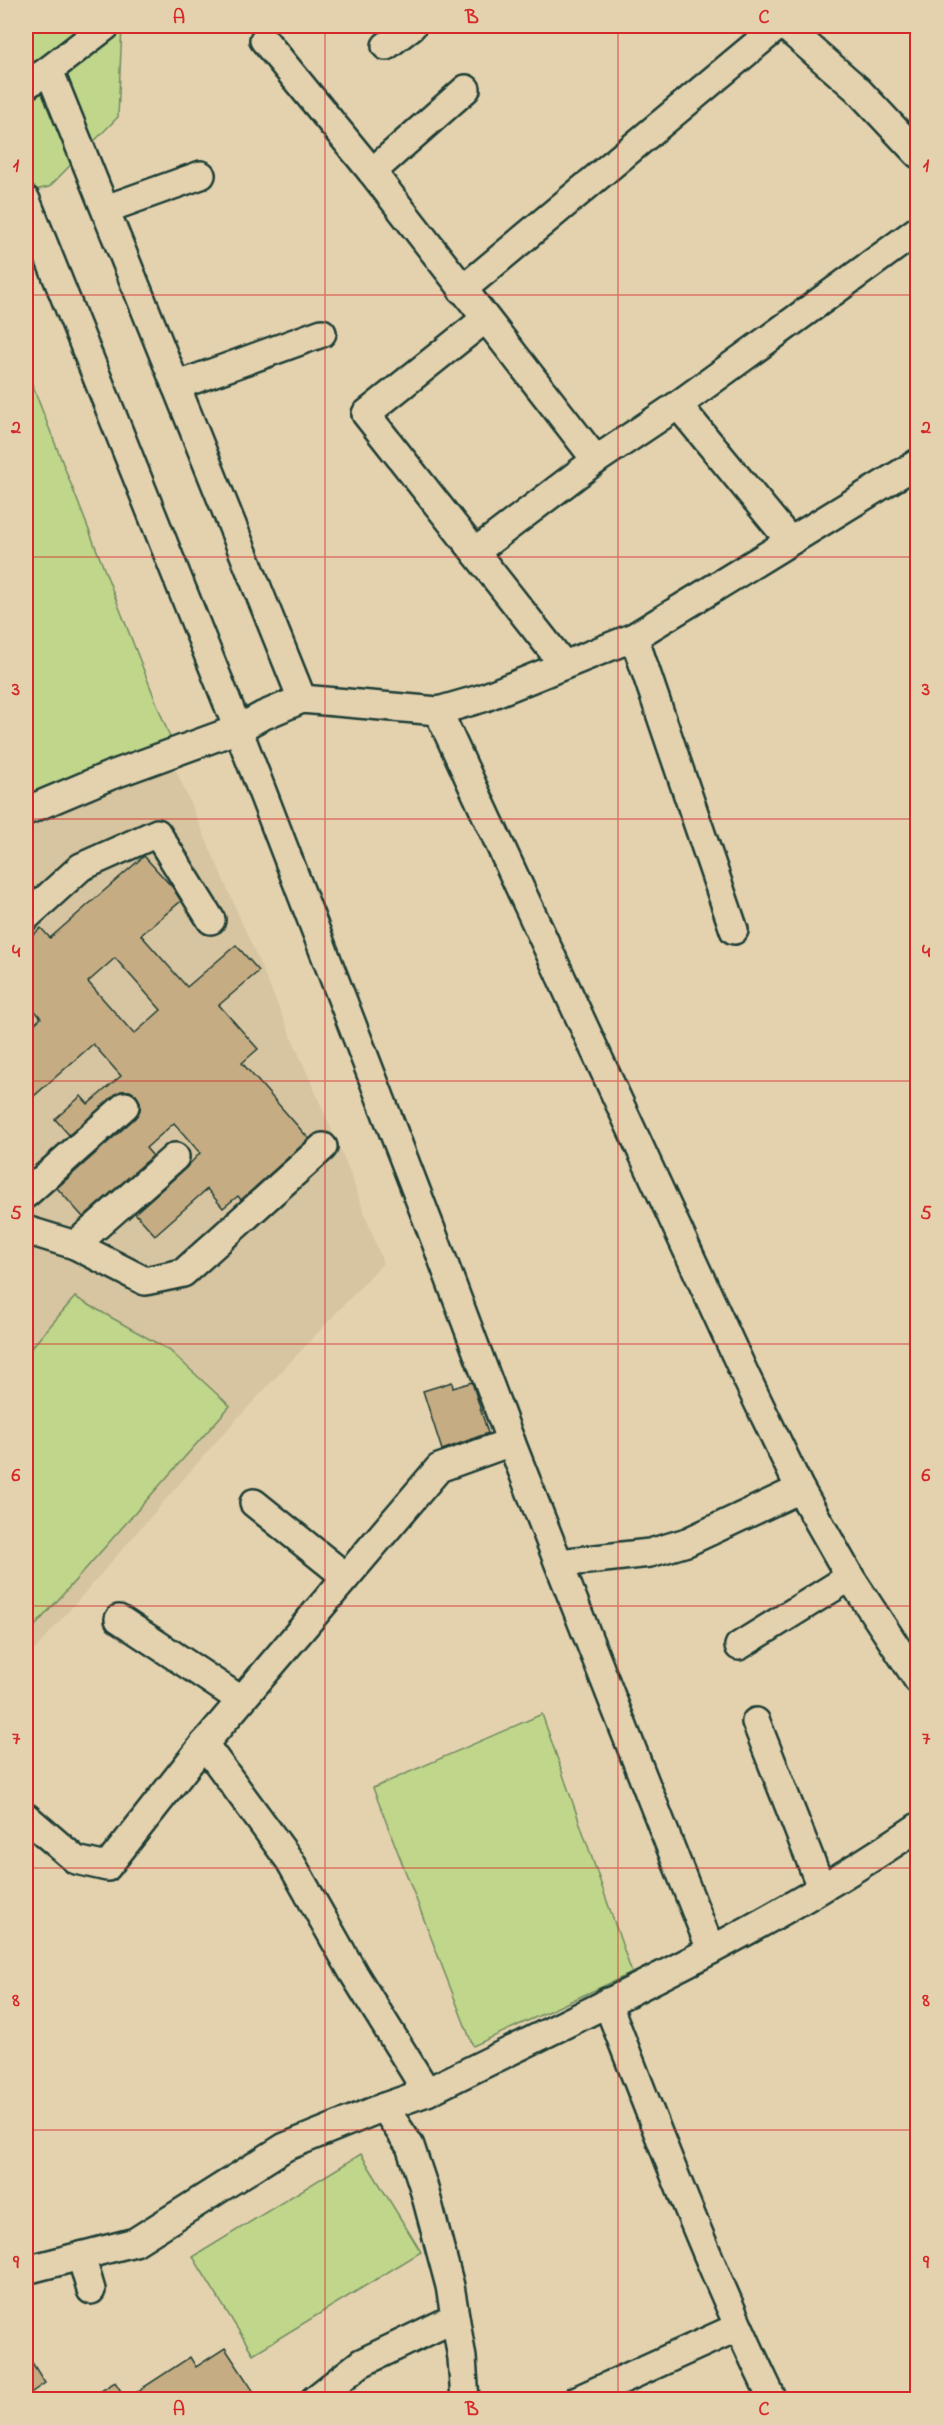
<svg xmlns="http://www.w3.org/2000/svg" width="943" height="2425" viewBox="0 0 943 2425" font-family="'Indie Flower',sans-serif">
  <style>
    .built { fill: #d7c4a0 }
    .green { fill: #c0d68b; stroke: #708a60; stroke-width: 1.5 }
    .building { fill: #c5ac83; stroke: #1f3d34; stroke-width: 1.5; fill-rule: evenodd }
    .lines { fill: none; stroke-linecap: round; stroke-linejoin: round }
    .minor-casing { stroke: #1f3d34; stroke-width: 32 }
    .minor { stroke: #e4d2af; stroke-width: 27 }
    .grid { fill: none; stroke: #d62828; stroke-width: 1.5; stroke-opacity: 0.55 }
    .neatline { fill: none; stroke: #d62828; stroke-width: 2 }
    .grid-label { font-size: 20px; text-anchor: middle; font-weight: bold; fill: #d62828 }
  </style>
  <rect width="100%" height="100%" fill="#e4d2af"/>
  <filter id="ink" filterUnits="userSpaceOnUse"><feTurbulence type="fractalNoise" baseFrequency=".0167" numOctaves="2"/><feDisplacementMap in="SourceGraphic" scale="12" xChannelSelector="R" yChannelSelector="G"/><feConvolveMatrix kernelMatrix="1 2 1 2 8 2 1 2 1" color-interpolation-filters="sRGB"/></filter>
  <g filter="url(#ink)">
    <!-- built -->
    <path class="built" d="M169,754L346,1163L383,1263L221,1436L26,1660V811Z"/>
    <!-- green -->
    <g class="green">
      <path d="M26,26H122L118,117L49,187L26,192Z"/>
      <path d="M26,369L171,740L26,795Z"/>
      <path d="M26,1295L31,1338L26,1344Z"/>
      <path d="M75,1297L169,1350L230,1406L26,1636V1354Z"/>
      <path d="M542,1714L632,1973L473,2046L373,1788Z"/>
      <path d="M361,2154L421,2252L253,2354L193,2257Z"/>
    </g>
    <!-- building -->
    <g class="building">
      <path d="M144,856L173,888L181,901L141,935L187,987L236,945L259,971L219,1005L258,1049L242,1063L309,1139L241,1200L238,1196L223,1208L207,1189L155,1235L135,1213L185,1169L200,1153L174,1123L146,1148L153,1156L83,1217L57,1188L135,1118L140,1110V1102L136,1095L130,1091H121L69,1135L55,1119L81,1096L88,1104L121,1076L93,1044L26,1103V1031L41,1018L26,1000V941L41,928L50,938ZM115,958L161,1010L134,1034L88,982Z"/>
      <path d="M452,1382L453,1388L472,1382L488,1433L442,1450L423,1391Z"/>
      <path d="M225,2348L254,2392L242,2400H87L115,2382L126,2399L190,2357L196,2367Z"/>
      <path d="M26,2353L45,2383L26,2396Z"/>
    </g>
    <g class="lines">
      <defs>
        <g id="minor">
          <path d="M785,26L857,89L918,154"/>
          <path d="M264,40L372,172L596,460"/>
          <path d="M386,46L412,26"/>
          <path d="M49,70L302,699"/>
          <path d="M26,85L49,70L106,26"/>
          <path d="M372,172L466,89"/>
          <path d="M26,200L238,729L437,1245L511,1442L711,1950"/>
          <path d="M106,209L201,175"/>
          <path d="M462,290L778,26"/>
          <path d="M485,319L366,414L564,665"/>
          <path d="M176,386L322,333"/>
          <path d="M678,405L790,541"/>
          <path d="M475,552L596,460L678,405L918,230"/>
          <path d="M634,637L734,930"/>
          <path d="M438,711L746,1377L800,1489L850,1577L918,1680"/>
          <path d="M26,811L109,776L238,729L262,716L302,699L438,711L483,698L634,637L918,463"/>
          <path d="M26,917L81,867L157,833L211,920"/>
          <path d="M26,1194L125,1106"/>
          <path d="M26,1230L75,1245L145,1281L183,1273L323,1147"/>
          <path d="M75,1245L175,1157"/>
          <path d="M254,1503L346,1577"/>
          <path d="M559,1563L650,1553L687,1542L800,1489"/>
          <path d="M119,1619L241,1700"/>
          <path d="M739,1646L850,1577"/>
          <path d="M756,1722L821,1887"/>
          <path d="M204,1744L290,1861L354,1974L427,2092"/>
          <path d="M26,1817L76,1860L107,1867L204,1744L439,1468L511,1442"/>
          <path d="M607,2002C659,2136 710,2270 773,2400"/>
          <path d="M384,2107L427,2092C593,2009 765,1932 918,1827"/>
          <path d="M81,2256L91,2290"/>
          <path d="M26,2270L135,2242L285,2147L384,2107L410,2146L423,2185L450,2286L462,2358L465,2400"/>
          <path d="M314,2400L361,2363L455,2318"/>
          <path d="M577,2400L738,2327"/>
        </g>
      </defs>
      <!-- minor casing -->
      <use href="#minor" class="minor-casing"/>
      <!-- minor -->
      <use href="#minor" class="minor"/>
    </g>
  </g>
  <!-- grid -->
  <path class="grid" d="M325,26V2400M618,26V2400M26,295H918M26,557H918M26,819H918M26,1081H918M26,1344H918M26,1606H918M26,1868H918M26,2130H918"/>
  <!-- margin -->
  <rect width="943" height="2425" fill="none" stroke="#e4d2af" stroke-width="66"/>
  <rect x="33" y="33" width="877" height="2359" class="neatline"/>
  <g class="grid-label">
    <text x="179" y="23">A</text>
    <text x="472" y="23">B</text>
    <text x="764" y="23">C</text>
    <text x="16" y="171">1</text>
    <text x="926" y="171">1</text>
    <text x="16" y="433">2</text>
    <text x="926" y="433">2</text>
    <text x="16" y="695">3</text>
    <text x="926" y="695">3</text>
    <text x="16" y="957">4</text>
    <text x="926" y="957">4</text>
    <text x="16" y="1219">5</text>
    <text x="926" y="1219">5</text>
    <text x="16" y="1481">6</text>
    <text x="926" y="1481">6</text>
    <text x="16" y="1744">7</text>
    <text x="926" y="1744">7</text>
    <text x="16" y="2006">8</text>
    <text x="926" y="2006">8</text>
    <text x="16" y="2268">9</text>
    <text x="926" y="2268">9</text>
    <text x="179" y="2415">A</text>
    <text x="472" y="2415">B</text>
    <text x="764" y="2415">C</text>
  </g>
</svg>
